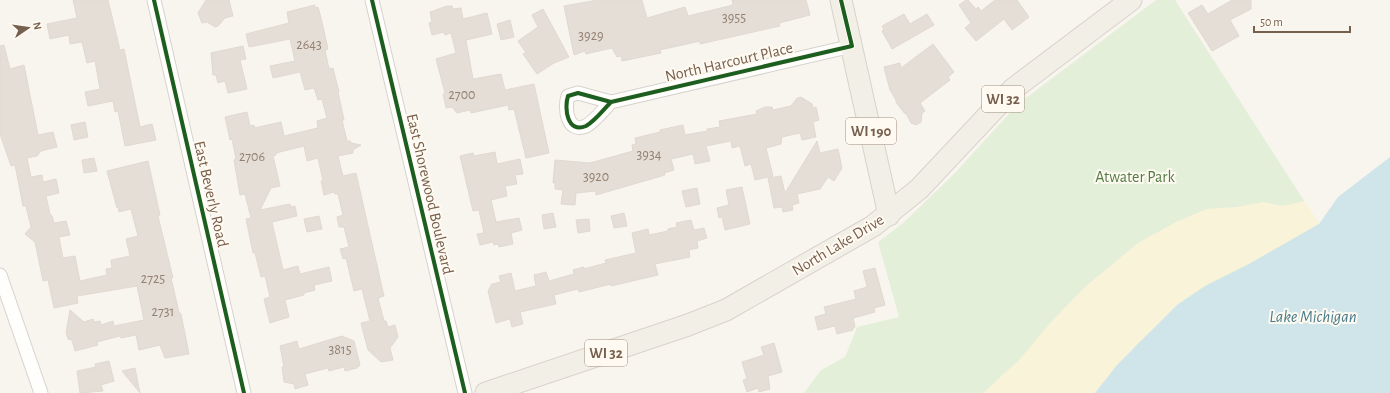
<svg xmlns="http://www.w3.org/2000/svg" width="1390" height="393" viewBox="0 0 1390 393" font-family="'Alegreya Sans',sans-serif">
  <style>
    .green { fill: #e4efda }
    .sand { fill: #f9f3d9 }
    .water { fill: #d0e5e9 }
    .building { fill: #e5ded6; stroke: #e1d9d1 }
    .lines { fill: none; stroke-linecap: round; stroke-linejoin: round }
    .minor-casing { stroke: #d8d2cc; stroke-width: 15 }
    .primary-casing { stroke: #d9d2cc; stroke-width: 23 }
    .minor { stroke: #fefefd; stroke-width: 13 }
    .primary { stroke: #f2efe7; stroke-width: 21 }
    .cycleway-casing { stroke: #fffaf1; stroke-width: 6 }
    .cycleway { stroke: #1b5e20; stroke-width: 4 }
    .labels { text-anchor: middle; dominant-baseline: central; stroke-width: 4; stroke-linejoin: round; paint-order: stroke }
    .number-label { font-size: 14px; fill: #948172 }
    .shield { fill: #fffaf1; stroke: #a08e7e; stroke-width: 1 }
    .shield-label { font-size: 15px; font-weight: bold; fill: #775f4d }
    .street-label { font-size: 16px; fill: #775f4d; stroke: #fffaf1 }
    .park-label { font-size: 16px; fill: #537d45; stroke: #fffaf1 }
    .water-label { font-size: 17px; font-style: italic; fill: #477b8a; stroke: #fffaf1 }
  </style>
  <rect width="100%" height="100%" fill="#f8f5ef"/>
  <!-- green -->
  <path class="green" d="M1156,0H1175L1319,224L1132,349L1095,393H804L821,370L845,357L857,327L899,317L878,242L902,224L953,175L1018,104Z"/>
  <!-- sand -->
  <path class="sand" d="M1305,201L1319,224L1249,264L1207,285L1185,299L1132,349L1095,393H983L1019,360L1051,322L1086,286L1138,243L1176,222L1207,209L1237,207L1263,202L1283,206Z"/>
  <!-- water -->
  <path class="water" d="M1390,157V393H1095L1117,365L1177,305L1207,285L1249,264L1319,224L1338,197Z"/>
  <!-- building -->
  <g class="building">
    <path d="M73,0H108L120,50L124,49L140,127L152,124L156,140L125,146L118,111L115,112L113,101L88,106L85,92L100,89L95,61L87,63L82,42L70,44L69,35L50,39L47,24L77,18Z"/>
    <path d="M206,0H229L233,16L225,18L218,26L215,27L207,22L202,23L198,13Z"/>
    <path d="M598,0H642L647,18L685,7L688,16L733,5L732,0H806L810,15L779,23L780,26L700,44V41L660,50L661,53L622,61L621,56L617,57L612,48L586,54L585,51L574,55L564,6Z"/>
    <path d="M966,0H968L976,9L978,7L981,11L995,0H1017L1029,17L1012,30L1004,19L976,41L965,28L971,23L959,5Z"/>
    <path d="M1232,0H1251V9L1230,20L1239,36L1212,51L1188,13L1202,5L1208,14Z"/>
    <path d="M315,5V8L318,7L321,18L328,49L325,50L329,69L333,68L339,92H338L344,120H342L347,141H350L351,143L361,145L353,150V153L338,156L343,176L356,173L384,296L378,298L384,321H386L388,327L395,325L398,337L390,348L393,360L381,362L368,350L361,323L370,321L362,289L354,291L346,258L343,259L340,249L349,247L344,227H339L337,217L343,215L338,194H335L334,192L324,195L321,181H323L318,158L307,161L304,146L276,153V155L273,156L280,186L271,188L260,210L290,204L291,207L295,206L297,216L272,222L283,270L298,266L300,274L329,267L332,281L314,285L315,290L304,293V295L285,300L289,317L270,323L264,299L270,297L265,276L261,277L255,253H253L246,219L251,218L245,194L240,195L234,160L236,159L232,139L230,140L225,117L247,112L250,126L254,125V128L281,122L284,136L318,128L317,121L327,118L322,99L318,100L314,88L305,90L300,72L273,78L270,66L295,61L290,39L249,47L246,34L289,23L287,12Z"/>
    <path d="M447,6H452L453,9L461,8L463,19L487,13L492,34L466,40L473,79L501,74L505,90L534,84L549,153L526,158L514,109L509,110L508,105L471,113L470,110L457,113L452,107L446,108L443,94L445,93L436,59L456,53L451,33L445,35L444,32L432,35L429,23L432,22L430,12Z"/>
    <path d="M543,9L569,57L554,63L537,74L523,54L526,53L518,41L538,27L532,15Z"/>
    <path d="M904,14L910,24L927,14L934,25L892,49L882,31L884,30L882,26Z"/>
    <path d="M510,20L514,37L501,40L497,24Z"/>
    <path d="M933,44L954,72L948,77L950,80L920,103L925,111L922,113L921,122L916,125L911,123L906,113L905,114L896,102V100L890,90L884,67L900,63L901,68Z"/>
    <path d="M4,45L10,69L24,65L38,135L53,132L57,147L41,151L37,156L27,158L31,177L42,175L43,182L56,179L59,193L46,196L50,214L52,216L54,223L66,221L70,235L59,237L63,258L75,256L80,281L107,275L106,269L112,268L111,260L130,256L126,239L138,236L131,209L119,212L118,207L117,208L107,171L148,161L160,215L158,216L173,278H171L179,312L181,314L189,354L165,358L160,345L139,350L136,335L121,338L120,336L97,342L98,345L75,351L72,340L68,339L66,332L70,310L84,322L93,319L94,322L100,321L101,325L113,321L114,326L144,320L137,286L77,296L78,303L54,308L48,280L43,281L35,242L25,234L31,227L26,206H23L15,165L11,166L0,134V46Z"/>
    <path d="M243,46L246,59L240,60L247,89L228,93L225,81L218,83L216,75H213L211,53Z"/>
    <path d="M801,97L812,104L813,108L816,107L819,120L813,122L816,137L802,140L800,133L782,137L781,144L766,148L773,176L755,180L751,164L745,166L740,146L732,148L731,141L706,146L710,161L695,164L693,154L671,159L674,170L664,173L665,175L596,195V191L576,193L575,205L561,204L563,190L555,189V183H553L555,160L590,163L633,151L632,145L636,144L635,138L660,132V130L683,125L685,135L707,131V129L720,127L719,121L757,114L756,111L765,107H772L773,110L791,106L797,98Z"/>
    <path d="M85,122L88,137L74,140L71,125Z"/>
    <path d="M817,141L820,153L838,149L842,168L834,181L828,177L820,189L797,194L799,203L792,205L793,210L783,212L782,207L774,208L768,178L781,176L785,193Z"/>
    <path d="M495,152L497,164L520,159L523,174L515,175L517,184L505,186L507,196L491,200L496,222L519,218L522,230L511,233L513,244L499,247L498,244L494,245L493,242L480,245L477,234L484,233L479,210L473,211L460,156L473,153L474,156Z"/>
    <path d="M94,158L97,171L84,173L82,160Z"/>
    <path d="M742,187L750,224L725,230L722,217L719,218L717,208L729,205L726,190Z"/>
    <path d="M697,188L700,204L686,207L682,191Z"/>
    <path d="M553,213L556,227L544,229L542,215Z"/>
    <path d="M624,213L627,226L614,228L611,216Z"/>
    <path d="M319,216L322,229L307,232L304,219Z"/>
    <path d="M589,219L590,231L578,233L576,220Z"/>
    <path d="M691,220L694,230L704,228L707,238L697,241L698,248L689,250L690,257L655,264L658,275L611,286V284L579,292L578,289L554,295L556,304L520,312L523,324L512,327L510,319L496,323L488,291L492,284L501,282L499,276L511,273L515,291L536,286L534,275L546,272L549,281L574,274L573,270L584,267V269L606,263L605,260L636,253L632,233L648,229L649,235L668,231V229L677,227L676,223Z"/>
    <path d="M875,268L885,305L874,308L875,312L853,318L855,327L853,328V330L837,334L835,326L818,330L815,317L826,314L824,307L856,299L854,291L867,287L863,271Z"/>
    <path d="M342,336L354,341L360,365L357,368L345,371L344,367L329,371L328,368L305,374L308,385L295,389L294,384L284,382L282,367H284L280,346L297,341L299,349Z"/>
    <path d="M774,343L782,372L768,376L770,389L759,392L758,388L747,392L743,380L747,379L742,362L764,355L761,347Z"/>
    <path d="M109,361L114,381L101,385L103,391L80,393L77,371L96,367L95,364Z"/>
    <path d="M135,368L140,393L122,371Z"/>
  </g>
  <g class="lines">
    <defs>
      <g id="minor">
        <path d="M154,0L244,393"/>
        <path d="M372,0L465,393"/>
        <path d="M611,102C604,109 595,121 586,126C567,134 564,108 568,96L578,93L611,102L852,46"/>
        <path d="M0,275L41,393"/>
      </g>
      <g id="primary">
        <path d="M841,0L889,215"/>
        <path d="M486,393L688,325L726,310L873,226L919,189L1013,89L1131,0"/>
      </g>
    </defs>
    <!-- minor casing -->
    <use href="#minor" class="minor-casing"/>
    <!-- primary casing -->
    <use href="#primary" class="primary-casing"/>
    <!-- minor -->
    <use href="#minor" class="minor"/>
    <!-- primary -->
    <use href="#primary" class="primary"/>
    <defs>
      <g id="cycleway">
        <path d="M154,0L244,393"/>
        <path d="M372,0L465,393"/>
        <path d="M611,102C604,109 595,121 586,126C567,134 564,108 568,96L578,93L611,102L852,46L841,0"/>
      </g>
    </defs>
    <!-- cycleway casing -->
    <use href="#cycleway" class="cycleway-casing"/>
    <!-- cycleway -->
    <use href="#cycleway" class="cycleway"/>
  </g>
  <g class="labels">
    <!-- number labels -->
    <g class="number-label">
      <text x="734" y="18">3955</text>
      <text x="591" y="36">3929</text>
      <text x="309" y="45">2643</text>
      <text x="462" y="95">2700</text>
      <text x="649" y="155">3934</text>
      <text x="252" y="157">2706</text>
      <text x="596" y="177">3920</text>
      <text x="153" y="279">2725</text>
      <text x="163" y="312">2731</text>
      <text x="340" y="350">3815</text>
    </g>
    <!-- shield labels -->
    <g class="shield">
      <rect x="982" y="86" width="42" height="26" rx="3"/>
      <rect x="846" y="118" width="50" height="26" rx="3"/>
      <rect x="585" y="340" width="42" height="26" rx="3"/>
    </g>
    <g class="shield-label">
      <text x="1003" y="99">WI 32</text>
      <text x="871" y="131">WI 190</text>
      <text x="606" y="353">WI 32</text>
    </g>
    <!-- street labels -->
    <g class="street-label">
      <text transform="translate(729 62) rotate(-13)">North Harcourt Place</text>
      <text transform="translate(211 194) rotate(77)">East Beverly Road</text>
      <text transform="translate(430 194) rotate(77)">East Shorewood Boulevard</text>
      <text transform="translate(838 245) rotate(-31)">North Lake Drive</text>
    </g>
    <!-- park labels -->
    <g class="park-label">
      <text x="1135" y="177">Atwater Park</text>
    </g>
    <!-- water labels -->
    <g class="water-label">
      <text x="1313" y="316">Lake Michigan</text>
    </g>
  </g>
  <!-- north arrow -->
  <g transform="translate(28 28) rotate(77)" stroke="#fffaf1" stroke-width="3" paint-order="stroke">
  <path d="M0-3L7 15L0 10L-7 15Z" fill="#775f4d"/>
  <text y="-6" font-size="11" font-weight="bold" text-anchor="middle" fill="#775f4d">N</text>
  </g>
  <!-- scale -->
  <path d="M1254 26v6h96v-6" fill="none" stroke="#775f4d" stroke-width="2"/>
  <text x="1260" y="26" font-size="12" fill="#775f4d" stroke="#fffaf1" stroke-width="3" paint-order="stroke">50 m</text>
</svg>
